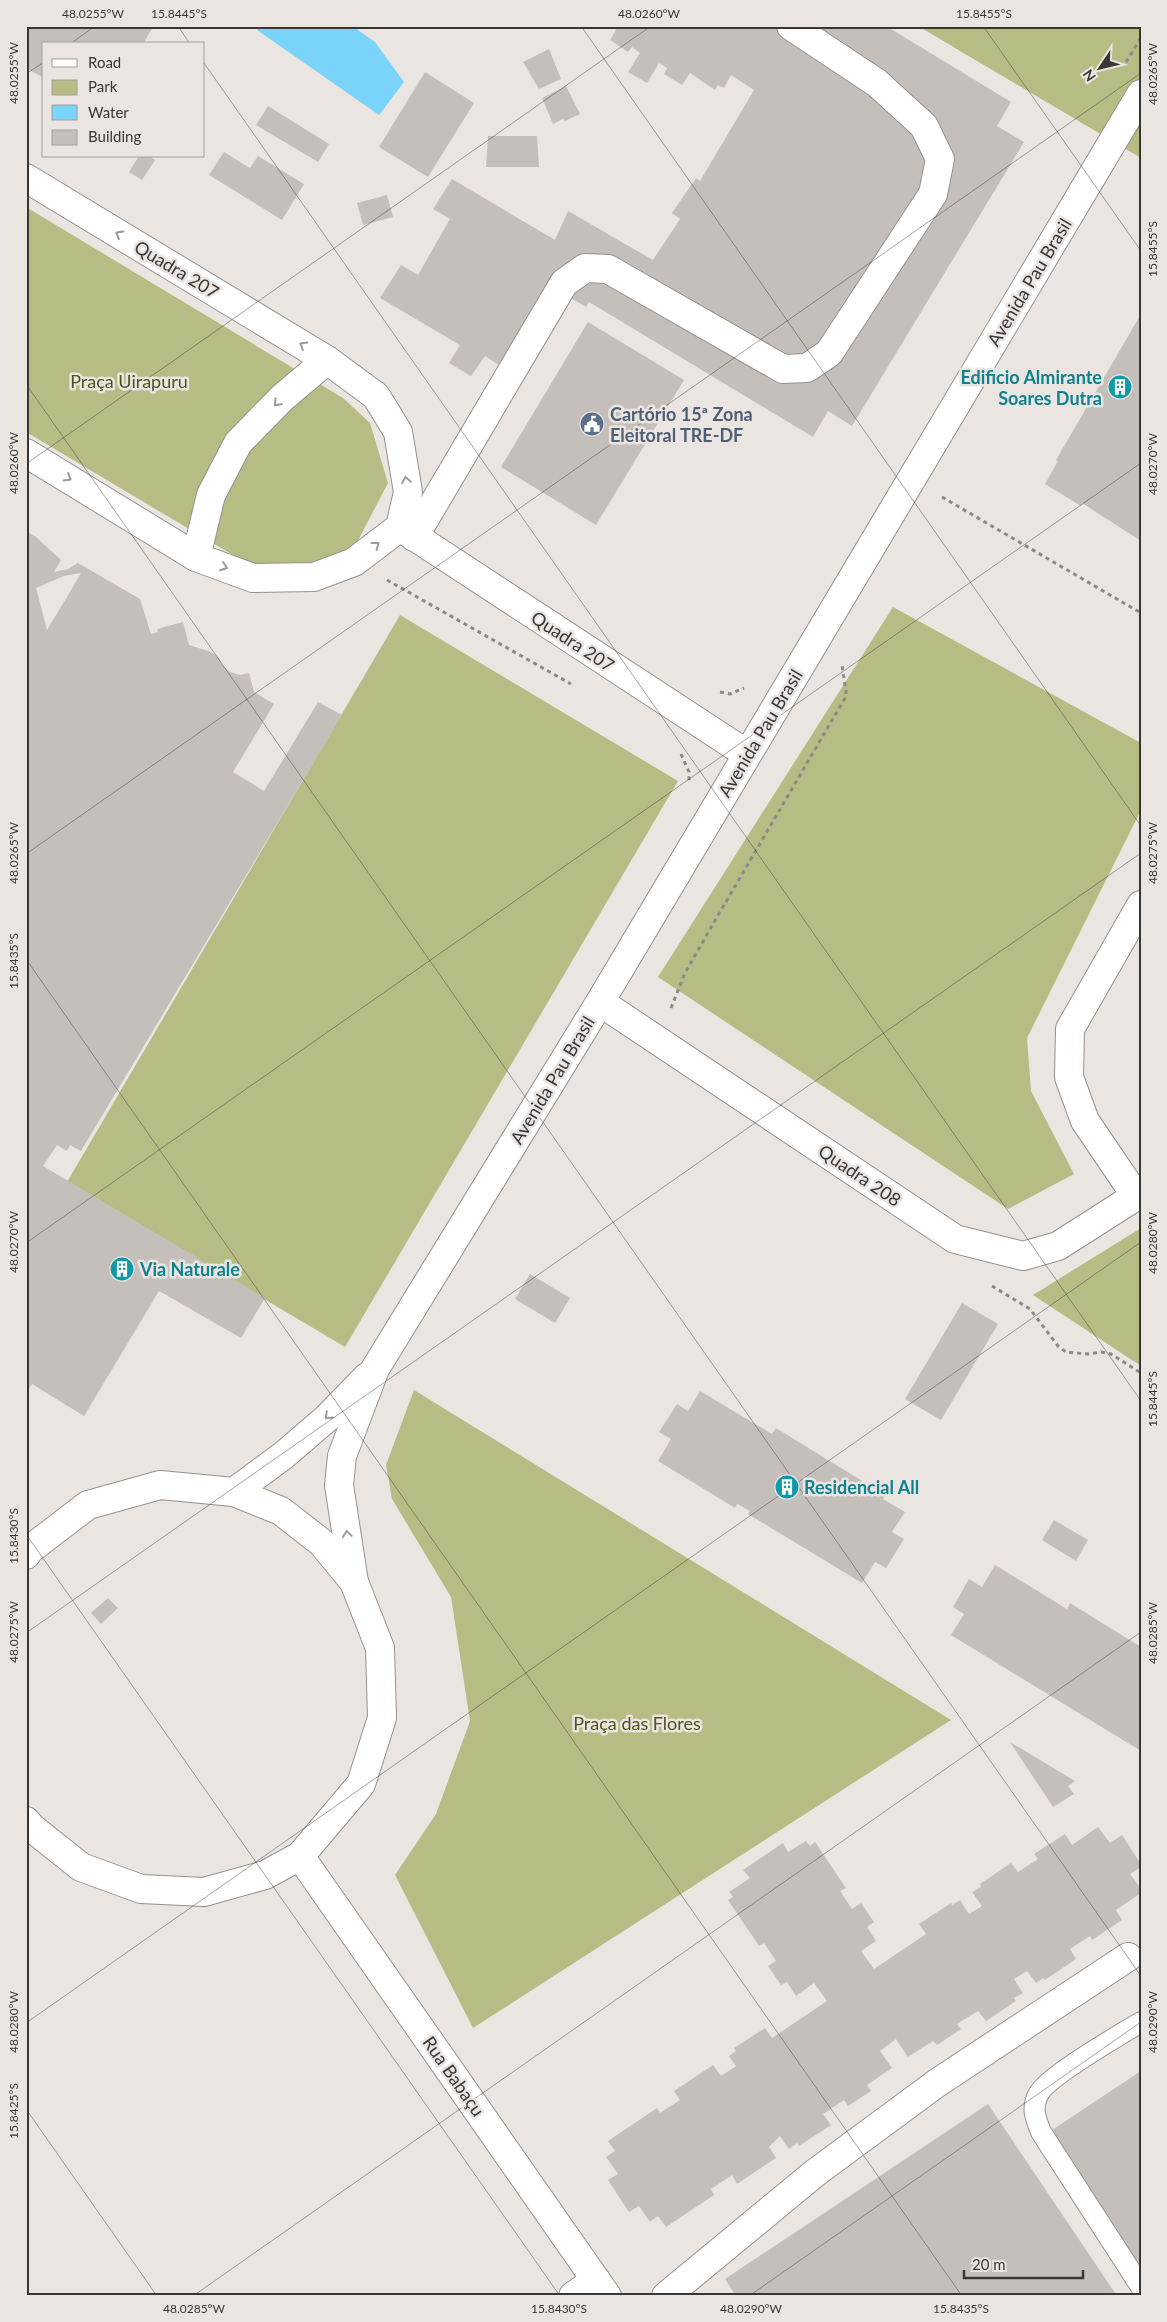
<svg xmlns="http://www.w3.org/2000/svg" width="1167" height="2322" viewBox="0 0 1167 2322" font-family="Lato,sans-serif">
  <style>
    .green { fill: #b7bc85 }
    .water { fill: #7ad3f9 }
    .building { fill: #c5bfbc; fill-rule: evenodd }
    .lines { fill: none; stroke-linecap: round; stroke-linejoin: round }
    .service-casing { stroke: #96918e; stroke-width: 22 }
    .minor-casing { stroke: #96918e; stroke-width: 30 }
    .tertiary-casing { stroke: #96918e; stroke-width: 30 }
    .path { stroke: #8d8987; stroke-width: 3; stroke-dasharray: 4 4; stroke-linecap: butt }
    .service { stroke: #fff; stroke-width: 20 }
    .minor { stroke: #fff; stroke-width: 28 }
    .tertiary { stroke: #fff; stroke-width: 28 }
    .oneway { stroke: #9c9b9a }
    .ticks { fill: none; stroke: #393735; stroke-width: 1; stroke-opacity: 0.45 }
    .labels { text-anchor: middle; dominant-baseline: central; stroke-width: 5; stroke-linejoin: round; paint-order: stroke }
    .street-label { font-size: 18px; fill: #393735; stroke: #ebe5e2 }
    .culture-label { font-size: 18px; font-weight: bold; fill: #0d838f; stroke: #ebe5e2; text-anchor: start }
    .park-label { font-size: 18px; fill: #50531a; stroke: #ebe5e2 }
    .service-label { font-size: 18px; font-weight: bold; fill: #4e5e75; stroke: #ebe5e2; text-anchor: start }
    .neatline { fill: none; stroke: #393735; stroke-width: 2 }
    .ticks-label { font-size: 12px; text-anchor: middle; fill: #393735 }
  </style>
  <rect width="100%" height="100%" fill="#ebe5e2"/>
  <!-- green -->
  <g class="green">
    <path d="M918,26H1141V158Z"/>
    <path d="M26,207L343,398L370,423L388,483L353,550L298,578L238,558L26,432Z"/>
    <path d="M893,607L1141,743V810L1027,1038L1031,1091L1074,1174L1008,1209L658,977Z"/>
    <path d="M400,615L678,781L345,1347L67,1182Z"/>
    <path d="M1141,1228V1366L1033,1295Z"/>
    <path d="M414,1390L951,1720L473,2028L395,1875L436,1814L470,1721L451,1597L392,1499L386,1465Z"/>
  </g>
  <!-- water -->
  <path class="water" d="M260,26H352L375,42L404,82L379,115L257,30Z"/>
  <!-- building -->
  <g class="building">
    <path d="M26,26H152L153,27L143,44H44V78L26,68Z"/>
    <path d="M611,26H886L1011,102L997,126L1024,142L852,426L828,411L813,437L589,302L586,307L562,293L514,375L485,356L471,376L449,363L460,345L380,298L401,265L418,275L450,219L433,209L452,179L555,240L568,211L653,260L680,219L672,213L696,178L700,181L754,90L731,75L724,88L718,85L715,90L690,73L682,85L664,74L667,68L659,63L647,83L628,72L640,53L632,47L628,52L610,40L616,30Z"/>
    <path d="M549,49L561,79L539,89L523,62Z"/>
    <path d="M425,72L474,103L428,177L379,147Z"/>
    <path d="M566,86L580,114L565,121L563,119L553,124L542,98Z"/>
    <path d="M268,106L329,144L318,162L256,125Z"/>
    <path d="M488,136H537L539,167H486Z"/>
    <path d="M224,152L250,168L258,156L304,184L282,220L209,175Z"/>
    <path d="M139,156H150L155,160L142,180L129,172Z"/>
    <path d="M387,195L393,217L363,225L357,203Z"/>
    <path d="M1141,314V541L1082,503L1081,506L1045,484L1058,461L1056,460Z"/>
    <path d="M588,322L684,380L596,525L501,467Z"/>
    <path d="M26,531L36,537L61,560L54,572L68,569L78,563L140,599L151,634L158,632L157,629L183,622L189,645L211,652L219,658L222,665L230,672L240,675L249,673L254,692L274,704L233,772L264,791L318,702L342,715L81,1151L70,1145L67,1151L57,1145L43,1166L265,1298L241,1338L159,1291L84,1416L32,1384L26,1393ZM81,573L70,592L47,630L36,588L64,576Z"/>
    <path d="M530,1274L570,1298L555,1323L515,1299Z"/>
    <path d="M962,1303L998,1324L941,1420L939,1419L905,1399Z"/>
    <path d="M700,1391L772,1434L776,1428L885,1495L883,1499L905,1512L892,1532L904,1539L886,1568L875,1562L862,1583L748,1514L750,1511L741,1506L737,1504L735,1508L658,1461L671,1439L659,1432L677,1404L688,1411Z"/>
    <path d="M1054,1520L1088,1540L1076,1561L1042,1540Z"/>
    <path d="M995,1565L1067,1609L1070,1603L1141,1647V1751L951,1635L964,1614L953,1607L969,1579L982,1587Z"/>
    <path d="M108,1598L118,1608L101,1624L91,1613Z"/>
    <path d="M1010,1742L1075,1781L1068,1786L1074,1794L1053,1807Z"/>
    <path d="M1098,1827L1110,1843L1122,1835L1141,1864V1867L1130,1874L1141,1889V1893L1116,1910L1122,1920L1092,1940L1090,1936L1070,1949L1076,1959L1045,1980L1043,1978L1036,1983L1027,1971L1014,1979L1023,1993L1014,1998L1016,2001L986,2021L978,2011L957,2024L961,2029L937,2045L933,2041L908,2057L896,2039L880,2051L892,2068L867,2085L871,2091L848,2106L844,2100L823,2114L831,2125L799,2146L797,2143L789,2149L780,2136L769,2147L776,2158L737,2184L732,2175L711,2189L714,2195L666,2227L658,2216L650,2222L639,2206L629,2212L608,2180L618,2174L606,2157L615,2151L608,2141L657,2108L660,2113L680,2100L674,2091L713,2065L721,2076L736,2066L729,2056L736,2051L734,2048L765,2028L772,2038L827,2001L814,1983L796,1996L787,1982L781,1985L768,1966L776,1961L764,1943L759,1946L728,1900L733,1897L729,1892L750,1878L743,1870L783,1843L788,1852L806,1841L810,1846L815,1842L846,1888L840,1891L852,1909L861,1903L874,1922L867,1927L876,1941L861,1951L874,1969L926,1934L919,1924L951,1903L952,1905L960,1900L969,1914L982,1906L972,1892L981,1887L980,1884L1011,1863L1018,1872L1038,1859L1034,1854L1065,1834L1072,1845Z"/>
    <path d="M1141,2071V2290L1040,2138Z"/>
    <path d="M988,2104L1117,2296H736L725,2279Z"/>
  </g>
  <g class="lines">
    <defs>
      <path id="service" d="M1141,2022C1120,2035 1046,2077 1038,2095C1031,2109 1036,2119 1041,2132L1141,2287"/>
      <g id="minor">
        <path d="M26,178L327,360L376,396L398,432L408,492L400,527L354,562L314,577L253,578L196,557L26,453"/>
        <path d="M400,527L747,754"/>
        <path d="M414,537L564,283L585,268L608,269L783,369L807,368L829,353L933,194L940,159L924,126L877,83L791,26"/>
        <path d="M196,557L211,495L238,443L282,398L327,360"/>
        <path d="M600,1002L955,1239L1023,1256L1058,1246L1141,1193"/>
        <path d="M1136,1196L1085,1121L1069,1077L1070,1029L1141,905"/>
        <path d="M300,1856L607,2296"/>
        <path d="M573,2296L596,2280"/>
        <path d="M666,2296L815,2173L937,2083L1128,1957"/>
      </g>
      <g id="tertiary">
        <path d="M234,1492L284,1455L327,1418L367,1377"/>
        <path d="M26,1555L29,1550L88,1505L160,1485L234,1492L281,1511L322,1543L354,1582L380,1648L382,1718L361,1784L300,1856L265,1875L204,1892L141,1889L81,1867L32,1828L26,1821"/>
        <path d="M354,1582L339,1485L342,1456L375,1369L600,1002L1141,94"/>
      </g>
    </defs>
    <!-- service casing -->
    <use href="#service" class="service-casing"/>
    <!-- minor casing -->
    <use href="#minor" class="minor-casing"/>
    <!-- tertiary casing -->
    <use href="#tertiary" class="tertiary-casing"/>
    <!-- path -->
    <g class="path">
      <path d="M1126,62L1141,38"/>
      <path d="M942,497L1141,613"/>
      <path d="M387,580L571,684"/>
      <path d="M720,692L730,694L744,688"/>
      <path d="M681,754L689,772V781"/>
      <path d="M671,1008L685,973L713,924L845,698L846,692L842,665"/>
      <path d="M992,1286L1030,1309L1058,1346L1066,1352L1088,1354L1101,1352L1111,1354L1141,1373"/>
    </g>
    <!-- service -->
    <use href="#service" class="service"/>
    <!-- minor -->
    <use href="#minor" class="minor"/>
    <!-- tertiary -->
    <use href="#tertiary" class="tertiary"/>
  </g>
  <!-- one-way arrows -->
  <defs><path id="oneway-chevron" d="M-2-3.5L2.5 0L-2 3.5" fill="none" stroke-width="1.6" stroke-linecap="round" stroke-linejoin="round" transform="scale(1.25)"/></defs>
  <g class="oneway">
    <use href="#oneway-chevron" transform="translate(119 234) rotate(-149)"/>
    <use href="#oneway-chevron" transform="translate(303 345) rotate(-149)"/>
    <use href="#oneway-chevron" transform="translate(277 403) rotate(134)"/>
    <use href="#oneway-chevron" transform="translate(68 478) rotate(31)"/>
    <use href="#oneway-chevron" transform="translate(406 480) rotate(-99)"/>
    <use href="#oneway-chevron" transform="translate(376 545) rotate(-37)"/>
    <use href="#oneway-chevron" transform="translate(224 567) rotate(20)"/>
    <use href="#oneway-chevron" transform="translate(328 1416) rotate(136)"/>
    <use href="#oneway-chevron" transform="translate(347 1534) rotate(-98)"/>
  </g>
  <!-- ticks -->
  <path class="ticks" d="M178,26L190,44M581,26L1141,826M983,26L1141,251M70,44L95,26M204,63L1141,1401M26,74L44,62M26,384L1141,1976M26,464L651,26M26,854L1141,73M26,959L962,2296M26,1243L1141,463M26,1534L560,2296M26,1633L1141,853M26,2023L1141,1242M26,2109L157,2296M193,2296L1141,1632M749,2296L1141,2022"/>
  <!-- icons -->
  <defs>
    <symbol id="building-disc" viewBox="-11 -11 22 22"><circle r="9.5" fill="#0f9aa8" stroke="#ebe5e2"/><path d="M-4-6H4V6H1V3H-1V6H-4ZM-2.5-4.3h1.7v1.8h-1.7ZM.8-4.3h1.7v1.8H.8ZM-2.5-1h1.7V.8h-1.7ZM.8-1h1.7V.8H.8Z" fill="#fff"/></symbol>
    <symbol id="civic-disc" viewBox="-11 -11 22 22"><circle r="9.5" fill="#5c6f8a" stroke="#ebe5e2"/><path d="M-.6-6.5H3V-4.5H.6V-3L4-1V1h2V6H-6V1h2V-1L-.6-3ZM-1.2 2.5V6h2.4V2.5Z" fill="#fff"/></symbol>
  </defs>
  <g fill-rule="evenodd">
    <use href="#building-disc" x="1106" y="373" width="28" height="28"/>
    <use href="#civic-disc" x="578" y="410" width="28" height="28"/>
    <use href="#building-disc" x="108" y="1255" width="28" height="28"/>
    <use href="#building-disc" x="773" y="1473" width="28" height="28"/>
  </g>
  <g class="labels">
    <!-- street labels -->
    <g class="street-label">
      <text transform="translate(177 269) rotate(31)">Quadra 207</text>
      <text transform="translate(1029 282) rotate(-59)">Avenida Pau Brasil</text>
      <text transform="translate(573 641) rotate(33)">Quadra 207</text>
      <text transform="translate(760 733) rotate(-59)">Avenida Pau Brasil</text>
      <text transform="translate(552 1080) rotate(-59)">Avenida Pau Brasil</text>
      <text transform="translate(860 1175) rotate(34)">Quadra 208</text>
      <text transform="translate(454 2076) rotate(55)">Rua Babaçu</text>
    </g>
    <!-- culture labels -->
    <g class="culture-label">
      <text x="1102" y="377" text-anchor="end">Edificio Almirante<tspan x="1102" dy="21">Soares Dutra</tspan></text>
      <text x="140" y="1269">Via Naturale</text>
      <text x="804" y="1487">Residencial All</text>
    </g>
    <!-- park labels -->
    <g class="park-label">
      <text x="129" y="381">Praça Uirapuru</text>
      <text x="637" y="1723">Praça das Flores</text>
    </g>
    <!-- service labels -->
    <g class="service-label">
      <text x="610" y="414">Cartório 15ª Zona<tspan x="610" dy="21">Eleitoral TRE-DF</tspan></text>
    </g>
  </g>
  <!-- border -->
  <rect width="1167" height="2322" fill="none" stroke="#ebe5e2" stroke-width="55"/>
  <!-- legend -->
  <rect x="42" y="42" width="162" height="115" fill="#ebe5e2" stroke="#a49f9d"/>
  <rect x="52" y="59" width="25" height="8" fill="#ffffff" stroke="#a49f9d"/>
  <text x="88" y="68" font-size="15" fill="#393735">Road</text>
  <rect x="52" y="80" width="25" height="15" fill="#b7bc85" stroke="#a49f9d"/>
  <text x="88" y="92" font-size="15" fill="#393735">Park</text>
  <rect x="52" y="105" width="25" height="15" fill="#7ad3f9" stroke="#a49f9d"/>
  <text x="88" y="118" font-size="15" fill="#393735">Water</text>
  <rect x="52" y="130" width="25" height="15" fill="#c5bfbc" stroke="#a49f9d"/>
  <text x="88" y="142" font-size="15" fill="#393735">Building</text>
  <!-- north arrow -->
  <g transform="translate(1100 68) rotate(235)" stroke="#ebe5e2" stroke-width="4" paint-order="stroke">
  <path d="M0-4L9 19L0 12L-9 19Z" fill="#393735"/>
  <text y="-8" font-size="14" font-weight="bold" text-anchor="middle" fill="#393735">N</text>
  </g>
  <!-- scale -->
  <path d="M964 2270v8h119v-8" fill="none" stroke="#393735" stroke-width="2.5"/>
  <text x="972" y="2270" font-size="15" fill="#393735" stroke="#ebe5e2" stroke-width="4" paint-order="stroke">20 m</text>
  <rect x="28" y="28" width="1112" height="2266" class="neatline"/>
  <g class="ticks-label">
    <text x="93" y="18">48.0255°W</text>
    <text x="179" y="18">15.8445°S</text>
    <text x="649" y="18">48.0260°W</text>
    <text x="984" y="18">15.8455°S</text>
    <text transform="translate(14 73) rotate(-90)" y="4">48.0255°W</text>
    <text transform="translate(1153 74) rotate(-90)" y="4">48.0265°W</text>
    <text transform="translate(1153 249) rotate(-90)" y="4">15.8455°S</text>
    <text transform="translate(14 463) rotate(-90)" y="4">48.0260°W</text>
    <text transform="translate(1153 464) rotate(-90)" y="4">48.0270°W</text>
    <text transform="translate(14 853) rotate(-90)" y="4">48.0265°W</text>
    <text transform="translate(1153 853) rotate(-90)" y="4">48.0275°W</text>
    <text transform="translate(14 961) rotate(-90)" y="4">15.8435°S</text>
    <text transform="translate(14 1242) rotate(-90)" y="4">48.0270°W</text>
    <text transform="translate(1153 1243) rotate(-90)" y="4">48.0280°W</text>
    <text transform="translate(1153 1399) rotate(-90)" y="4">15.8445°S</text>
    <text transform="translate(14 1536) rotate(-90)" y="4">15.8430°S</text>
    <text transform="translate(14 1632) rotate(-90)" y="4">48.0275°W</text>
    <text transform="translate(1153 1633) rotate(-90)" y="4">48.0285°W</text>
    <text transform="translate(14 2022) rotate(-90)" y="4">48.0280°W</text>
    <text transform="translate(1153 2022) rotate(-90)" y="4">48.0290°W</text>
    <text transform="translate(14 2111) rotate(-90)" y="4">15.8425°S</text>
    <text x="194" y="2313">48.0285°W</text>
    <text x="559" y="2313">15.8430°S</text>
    <text x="751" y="2313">48.0290°W</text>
    <text x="961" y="2313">15.8435°S</text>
  </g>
</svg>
